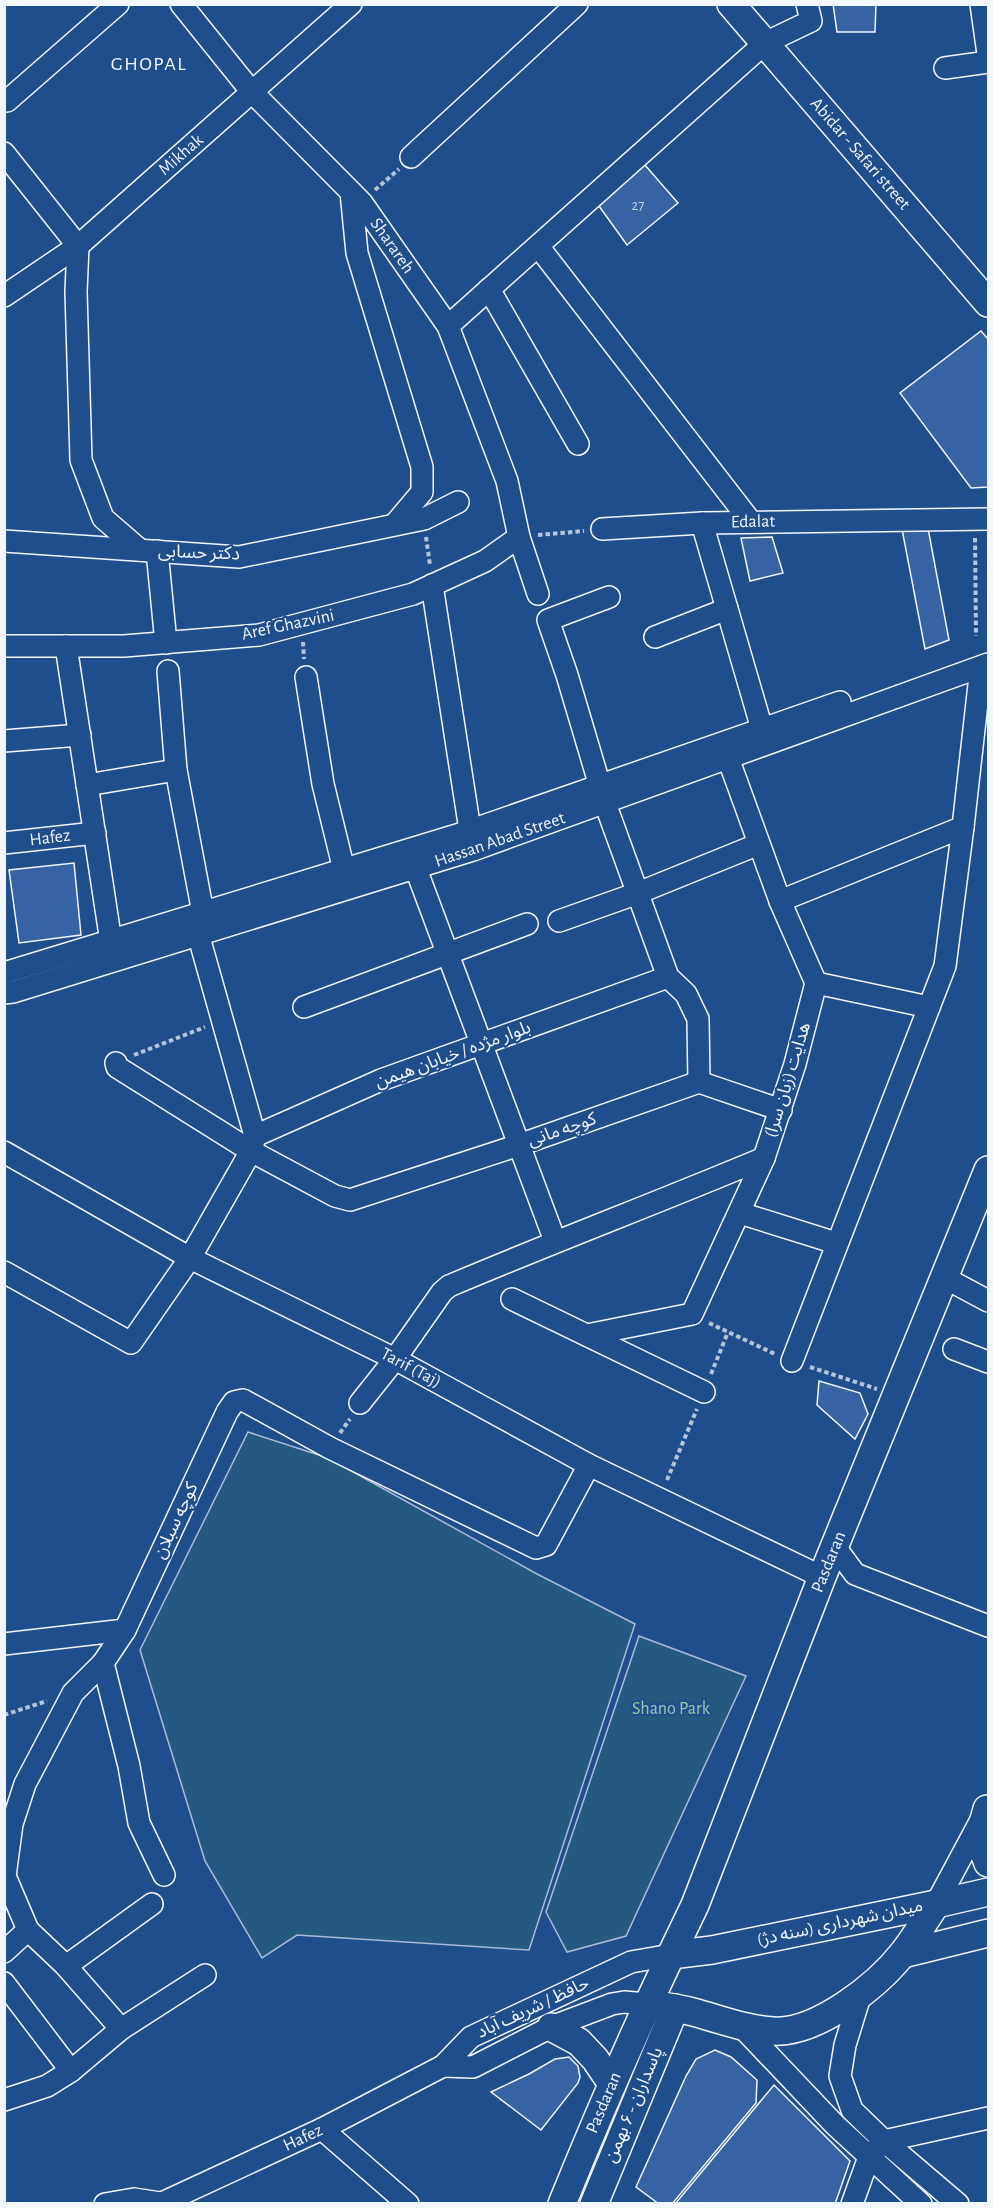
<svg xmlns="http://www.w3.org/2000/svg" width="993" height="2208" viewBox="0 0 993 2208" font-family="'Alegreya Sans','Noto Sans Arabic',sans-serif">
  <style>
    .green { fill: #245a82; stroke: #a8bbd7; stroke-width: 1.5 }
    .building { fill: #3563a3; stroke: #f2f6ff; stroke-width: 1.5 }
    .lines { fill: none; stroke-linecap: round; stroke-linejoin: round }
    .minor-casing { stroke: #f2f6ff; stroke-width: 24 }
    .major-casing { stroke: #f2f6ff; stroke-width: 30 }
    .path { stroke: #b3c4dc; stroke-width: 4; stroke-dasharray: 4.5 3; stroke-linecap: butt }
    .minor { stroke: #1f4e8c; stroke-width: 21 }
    .major { stroke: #1f4e8c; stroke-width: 27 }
    .labels { text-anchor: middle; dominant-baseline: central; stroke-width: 4.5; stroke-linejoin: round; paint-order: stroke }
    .number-label { font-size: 15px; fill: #c3d1e8 }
    .street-label { font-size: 18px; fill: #f2f6ff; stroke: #1f4e8c }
    .park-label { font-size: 18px; fill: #97c8a6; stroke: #1f4e8c }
    .neighbourhood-label { font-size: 20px; letter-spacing: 1.5px; fill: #f2f6ff; stroke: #1f4e8c }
  </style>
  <rect width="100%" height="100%" fill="#1f4e8c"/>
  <!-- green -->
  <g class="green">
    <path d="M248,1432L328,1458L537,1574L635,1624L529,1950L297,1935L262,1958L205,1861L140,1650Z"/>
    <path d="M639,1636L746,1676L626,1936L567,1952L546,1912Z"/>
  </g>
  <!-- building -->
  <g class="building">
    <path d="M833,4H876L875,32H837Z"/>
    <path d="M644,164L678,203L627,245L599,206Z"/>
    <path d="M981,331L988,339V487L971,488L900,393Z"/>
    <path d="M927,523L949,640L925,649L901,524Z"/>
    <path d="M772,537L783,573L750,581L741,538Z"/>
    <path d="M74,863L81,935L19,943L9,870Z"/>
    <path d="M819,1381L860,1393L868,1414L855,1439L817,1405Z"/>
    <path d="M715,2050L731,2057L757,2080L756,2103L672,2204H659L636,2187L686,2076L696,2059Z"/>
    <path d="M569,2057L578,2066L580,2077L578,2083L541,2130L491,2092L529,2074L555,2059Z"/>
    <path d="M774,2085L850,2161L835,2204H675Z"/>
  </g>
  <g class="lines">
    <defs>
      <g id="minor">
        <path d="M181,4L251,91L362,203L448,326L507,481L519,537L538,594"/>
        <path d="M981,4L988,54"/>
        <path d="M945,68L988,62"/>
        <path d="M7,101L118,4"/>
        <path d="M4,153L78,246L76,292L81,460L103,518L140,550"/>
        <path d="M411,157L577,4"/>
        <path d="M351,192L357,253L422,467V492L395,524"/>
        <path d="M538,246L751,522"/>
        <path d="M489,289L578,444"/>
        <path d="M4,296L78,246L351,4"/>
        <path d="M448,326L765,43L811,21L807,4"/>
        <path d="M702,523L762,729"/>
        <path d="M602,529L702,523L988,519"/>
        <path d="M4,541L239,557L424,519L458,502"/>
        <path d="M157,551L166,643"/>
        <path d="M432,585L472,843"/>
        <path d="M609,597L548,620L567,675L605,803L668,977L686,994L698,1019L699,1082"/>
        <path d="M655,637L727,609"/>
        <path d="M4,646H124L259,635L413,594L485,561L519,537"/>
        <path d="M66,646L111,942"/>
        <path d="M168,671L176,770L203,913"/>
        <path d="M306,677L323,784L344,870"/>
        <path d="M4,741L80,735"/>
        <path d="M87,785L176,770"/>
        <path d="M4,843L95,833"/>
        <path d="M416,869L555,1241"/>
        <path d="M780,901L963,827"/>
        <path d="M559,921L638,893L759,844"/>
        <path d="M195,923L255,1136"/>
        <path d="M4,973L460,834L840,702"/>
        <path d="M816,983L929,1007"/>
        <path d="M4,993L13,992L473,850L988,664"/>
        <path d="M304,1007L527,924"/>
        <path d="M116,1063L117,1067L251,1151L335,1196L350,1200L519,1145L699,1082L781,1110"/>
        <path d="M4,1152L190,1258L395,1359L589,1465L822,1577"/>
        <path d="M740,1213L836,1243"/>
        <path d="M4,1272L131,1343L190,1258L251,1151L255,1136L381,1080L668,977"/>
        <path d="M945,1278L988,1301"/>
        <path d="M512,1299L704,1392"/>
        <path d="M587,1335L692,1314L764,1158"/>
        <path d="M954,1349L988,1362"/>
        <path d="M792,1361L945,966L963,827L981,667"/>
        <path d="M360,1403L395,1359L442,1292L449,1286C553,1242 659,1202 764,1158L795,1064L816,983L780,901L728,758L722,747"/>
        <path d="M835,1547L855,1574L988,1626"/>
        <path d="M4,1644L125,1630L227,1412L234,1402L243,1400L330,1448L536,1548L546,1545L589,1465"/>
        <path d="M103,1663L129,1766L139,1823L164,1875"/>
        <path d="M936,1904L981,1820"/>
        <path d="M4,1952L28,1930"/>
        <path d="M66,1966L152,1904"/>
        <path d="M4,1983L71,2071"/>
        <path d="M861,1993L845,2045L840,2076L852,2110L884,2141L958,2204"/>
        <path d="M741,2026L835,2125L921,2204"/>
        <path d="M121,2029L66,1966L28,1930L5,1876L12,1824L25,1784L73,1693L103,1663L125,1630"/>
        <path d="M443,2066L473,2067L551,2027L612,2004L624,2002L648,2004"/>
        <path d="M4,2100L47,2086L71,2071L121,2029L205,1975"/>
        <path d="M322,2129L408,2204"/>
        <path d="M105,2204L134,2199L160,2203"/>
        <path d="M160,2204L322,2129L443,2066L471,2037L631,1962L671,1955"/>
        <path d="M852,2204L869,2157L884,2141L988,2118"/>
      </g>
      <g id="major">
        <path d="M731,4L988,303"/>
        <path d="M987,1809C980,1832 978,1840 988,1863"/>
        <path d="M936,1904L988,1892"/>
        <path d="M903,1954L988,1933"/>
        <path d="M671,1955L695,1905L822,1577L988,1170"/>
        <path d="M551,2027L579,2042L595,2059L612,2084"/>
        <path d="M562,2204C596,2120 632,2037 671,1955L712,1950L936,1904C925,1920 915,1938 903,1953C877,1986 816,2034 773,2031C745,2029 719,2019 693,2012C678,2008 663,2006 648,2004"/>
        <path d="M594,2204L675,2008"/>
      </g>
    </defs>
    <!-- minor casing -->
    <use href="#minor" class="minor-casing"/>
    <!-- major casing -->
    <use href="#major" class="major-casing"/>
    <!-- path -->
    <g class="path">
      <path d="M375,190L399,169"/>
      <path d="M538,535L584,531"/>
      <path d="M426,537L430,565"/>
      <path d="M975,538L976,636"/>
      <path d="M303,642L304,659"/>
      <path d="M134,1055L205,1027"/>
      <path d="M709,1323L775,1354"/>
      <path d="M810,1367L877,1389"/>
      <path d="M711,1374L728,1332"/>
      <path d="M340,1433L350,1419"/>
      <path d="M667,1480L697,1409"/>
      <path d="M4,1715L47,1701"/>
    </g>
    <!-- minor -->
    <use href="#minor" class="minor"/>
    <!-- major -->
    <use href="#major" class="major"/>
  </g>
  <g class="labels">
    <!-- number labels -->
    <g class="number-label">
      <text x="638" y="205">27</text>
    </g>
    <!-- street labels -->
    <g class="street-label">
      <text transform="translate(860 154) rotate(49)">Abidar - Safari street</text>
      <text transform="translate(181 155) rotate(-41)">Mikhak</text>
      <text transform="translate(392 246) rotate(55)">Sharareh</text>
      <text transform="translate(753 522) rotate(-1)">Edalat</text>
      <text transform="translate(199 553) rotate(2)">دکتر حسابی</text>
      <text transform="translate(288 625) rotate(-12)">Aref Ghazvini</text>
      <text transform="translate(50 838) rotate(-7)">Hafez</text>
      <text transform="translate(500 840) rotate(-19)">Hassan Abad Street</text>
      <text transform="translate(453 1055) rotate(-20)">بلوار مژده / خیابان هیمن</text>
      <text transform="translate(788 1080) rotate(-73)">هدایت (زبان سرا)</text>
      <text transform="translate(562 1130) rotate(-19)">کوچه مانی</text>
      <text transform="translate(411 1368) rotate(28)">Tarif (Taj)</text>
      <text transform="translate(176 1521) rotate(-65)">کوچه سبلان</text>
      <text transform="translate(829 1562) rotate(-68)">Pasdaran</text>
      <text transform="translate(840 1923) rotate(-12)">میدان شهرداری (سنه دژ)</text>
      <text transform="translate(533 2008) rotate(-25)">حافظ / شریف آباد</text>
      <text transform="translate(604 2103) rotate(-67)">Pasdaran</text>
      <text transform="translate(634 2105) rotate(-67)">پاسداران - ۶ بهمن</text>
      <text transform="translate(303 2138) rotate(-25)">Hafez</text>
    </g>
    <!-- park labels -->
    <g class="park-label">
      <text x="671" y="1709">Shano Park</text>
    </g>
    <!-- neighbourhood labels -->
    <g class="neighbourhood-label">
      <text x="149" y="64">GHOPAL</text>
    </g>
  </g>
  <!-- border -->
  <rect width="993" height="2208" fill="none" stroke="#f2f6ff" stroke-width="12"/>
</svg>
